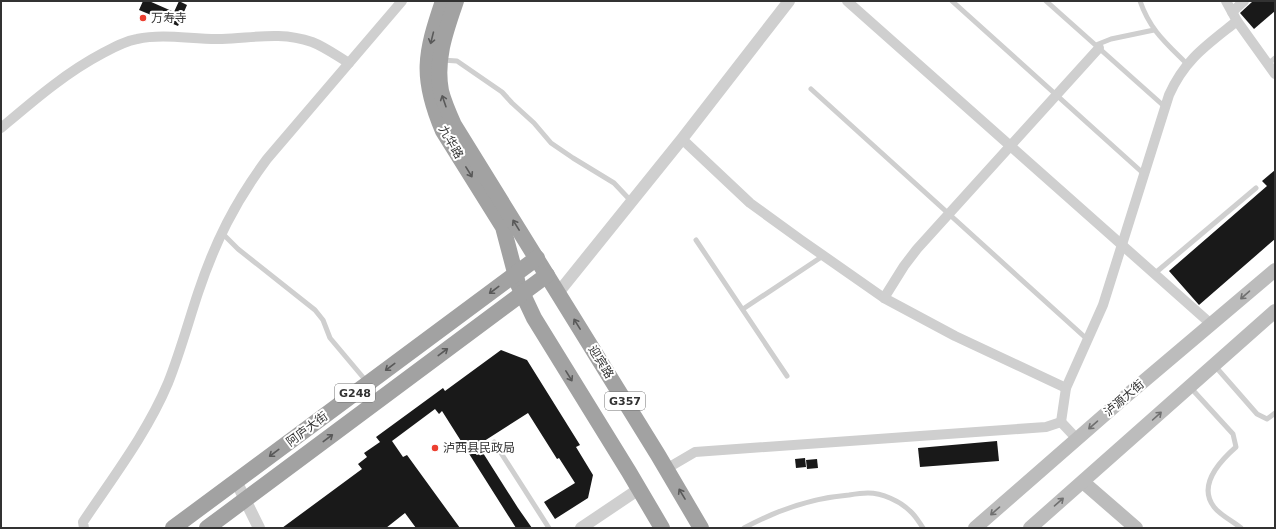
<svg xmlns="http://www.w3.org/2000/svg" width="1276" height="529" viewBox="0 0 1276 529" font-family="'DejaVu Sans','Noto Sans SC',sans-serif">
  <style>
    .building { fill: #191919 }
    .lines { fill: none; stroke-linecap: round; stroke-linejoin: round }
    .service { stroke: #cfcfcf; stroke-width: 5 }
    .minor { stroke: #cfcfcf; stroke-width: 10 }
    .tertiary { stroke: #cfcfcf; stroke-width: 12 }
    .secondary { stroke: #bcbcbc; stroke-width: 14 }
    .trunk { stroke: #a2a2a2; stroke-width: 16 }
    .oneway { stroke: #595959 }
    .oneway2 { stroke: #707070 }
    .poi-dot { fill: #ec3f30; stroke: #fff; stroke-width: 1.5 }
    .labels { text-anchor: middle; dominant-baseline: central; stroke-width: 4; stroke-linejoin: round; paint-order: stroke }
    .shield { fill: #fff; stroke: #707070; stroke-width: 1 }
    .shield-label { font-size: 11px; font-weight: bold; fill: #323232 }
    .poi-label { font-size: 12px; fill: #323232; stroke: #fff; text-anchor: start }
    .street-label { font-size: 12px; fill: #323232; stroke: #fff }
  </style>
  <rect width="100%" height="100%" fill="#fff"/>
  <!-- building -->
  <g class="building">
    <path d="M143,1H149L174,12L179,1L187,5L178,26L139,10Z"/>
    <path d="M1253,1H1275V11L1254,29L1240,13Z"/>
    <path d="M1275,170V239L1199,305L1169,271L1267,186L1262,181Z"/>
    <path d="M501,350L527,360L580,445L576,447L593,475L588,498L555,519L544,502L575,483L559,458L557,459L528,413L478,445L518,508L532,528H516L442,411L439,414L435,409L392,441L403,457L407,455L460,528H416L405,513L386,528H282L362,469L358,464L367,457L364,453L380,442L376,437L443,388L445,391Z"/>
    <path d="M997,441L999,461L920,467L918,448Z"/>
    <path d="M805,458L806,467L796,468L795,459Z"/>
    <path d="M817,459L818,468L807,469L806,460Z"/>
  </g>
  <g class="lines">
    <!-- service -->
    <g class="service">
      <path d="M952,1L1144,174"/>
      <path d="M1046,1L1165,107"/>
      <path d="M1140,1C1150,30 1166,43 1187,64"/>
      <path d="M1096,45L1111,39L1154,30"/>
      <path d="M442,60L457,61L502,92L512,103L534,123L551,143L573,158L614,183L631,201"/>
      <path d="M1268,64L1275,58"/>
      <path d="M811,89L1088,340"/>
      <path d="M222,233L238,249L315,310L323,320L330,338L367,382"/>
      <path d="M696,240L787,376"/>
      <path d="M1154,274L1256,188"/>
      <path d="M743,309L823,256"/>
      <path d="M1215,366L1257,414L1267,419L1275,413"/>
      <path d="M1190,387L1233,434L1236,447C1220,461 1197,485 1214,507C1221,516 1233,521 1241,528"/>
      <path d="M494,442L549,528"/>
      <path d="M744,528C777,510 812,498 849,495C855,494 862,493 868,493C882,493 900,501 910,511C915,515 919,522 923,528"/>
    </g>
    <!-- minor -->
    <g class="minor">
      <path d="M847,1L1211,324"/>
      <path d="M1226,1L1237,21L1275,74"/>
      <path d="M1232,12L1244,1"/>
      <path d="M1,128C33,101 65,73 103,53C114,47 125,41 137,39C165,33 194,40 222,39C253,38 281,31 312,42C325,47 337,56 349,63"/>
      <path d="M682,139L750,203L801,240L884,298L955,336L1066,388"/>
      <path d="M884,298L904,266L917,249L1099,48"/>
      <path d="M1061,422L1066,388L1103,305L1169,95C1185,59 1207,45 1237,21"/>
      <path d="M1061,422L1077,439"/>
      <path d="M666,469L695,452L1046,427L1061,422"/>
      <path d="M84,528L83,522C113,477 147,433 168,383C180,353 188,323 198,293C215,242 235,202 267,159L402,1"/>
    </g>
    <!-- tertiary -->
    <g class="tertiary">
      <path d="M558,293L682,139L789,1"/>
      <path d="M236,481L259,528"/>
      <path d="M581,528L639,489"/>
    </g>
    <!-- secondary -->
    <g class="secondary">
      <path d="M1083,482L1136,528"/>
      <path d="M975,528L1125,397L1275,270"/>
      <path d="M1030,528L1275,311"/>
    </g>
    <!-- trunk -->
    <g class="trunk">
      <path d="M443,1C425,54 420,77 443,131L503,227L518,284L534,318L629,472L662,528"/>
      <path d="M456,1C446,30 435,59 441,91C444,103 449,114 454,125L658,455L701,528"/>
      <path d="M173,528L537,258"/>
      <path d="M207,528L547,275"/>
    </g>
  </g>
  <!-- one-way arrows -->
  <defs><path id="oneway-shaft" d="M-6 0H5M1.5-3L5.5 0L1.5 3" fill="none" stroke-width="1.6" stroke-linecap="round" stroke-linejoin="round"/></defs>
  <g class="oneway">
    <use href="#oneway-shaft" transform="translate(432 38) rotate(104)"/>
    <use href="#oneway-shaft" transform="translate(444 101) rotate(-109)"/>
    <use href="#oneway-shaft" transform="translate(469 172) rotate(58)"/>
    <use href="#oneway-shaft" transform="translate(516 225) rotate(-122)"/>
    <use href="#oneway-shaft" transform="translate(494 290) rotate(143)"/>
    <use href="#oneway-shaft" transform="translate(577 324) rotate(-122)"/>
    <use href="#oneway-shaft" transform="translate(443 352) rotate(-37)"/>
    <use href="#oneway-shaft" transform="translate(390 367) rotate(143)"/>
    <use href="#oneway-shaft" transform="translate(569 376) rotate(58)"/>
    <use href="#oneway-shaft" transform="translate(328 438) rotate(-37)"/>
    <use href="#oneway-shaft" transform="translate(274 453) rotate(143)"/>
    <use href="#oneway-shaft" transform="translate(682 494) rotate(-121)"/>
  </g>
  <g class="oneway2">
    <use href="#oneway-shaft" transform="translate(1245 295) rotate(139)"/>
    <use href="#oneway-shaft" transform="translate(1157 416) rotate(-42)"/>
    <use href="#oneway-shaft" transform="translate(1093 425) rotate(139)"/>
    <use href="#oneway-shaft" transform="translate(1059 502) rotate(-41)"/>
    <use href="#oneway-shaft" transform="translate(995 511) rotate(139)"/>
  </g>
  <!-- markers -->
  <g class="poi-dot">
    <circle cx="143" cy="18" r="4"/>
    <circle cx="435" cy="448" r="4"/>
  </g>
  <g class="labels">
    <!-- shield labels -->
    <g class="shield">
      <rect x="335" y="384" width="40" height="18" rx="3"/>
      <rect x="605" y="392" width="40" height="18" rx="3"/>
    </g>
    <g class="shield-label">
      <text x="355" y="393">G248</text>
      <text x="625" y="401">G357</text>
    </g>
    <!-- poi labels -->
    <g class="poi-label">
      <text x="151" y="18">万寿寺</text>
      <text x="443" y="448">泸西县民政局</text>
    </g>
    <!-- street labels -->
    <g class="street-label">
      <text transform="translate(451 142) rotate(60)">九华路</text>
      <text transform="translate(601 362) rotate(58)">迎宾路</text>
      <text transform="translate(1124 398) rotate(-41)">泸源大街</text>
      <text transform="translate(307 429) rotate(-37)">阿庐大街</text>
    </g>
  </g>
  <!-- border -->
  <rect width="1276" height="529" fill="none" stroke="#323232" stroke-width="4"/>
</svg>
